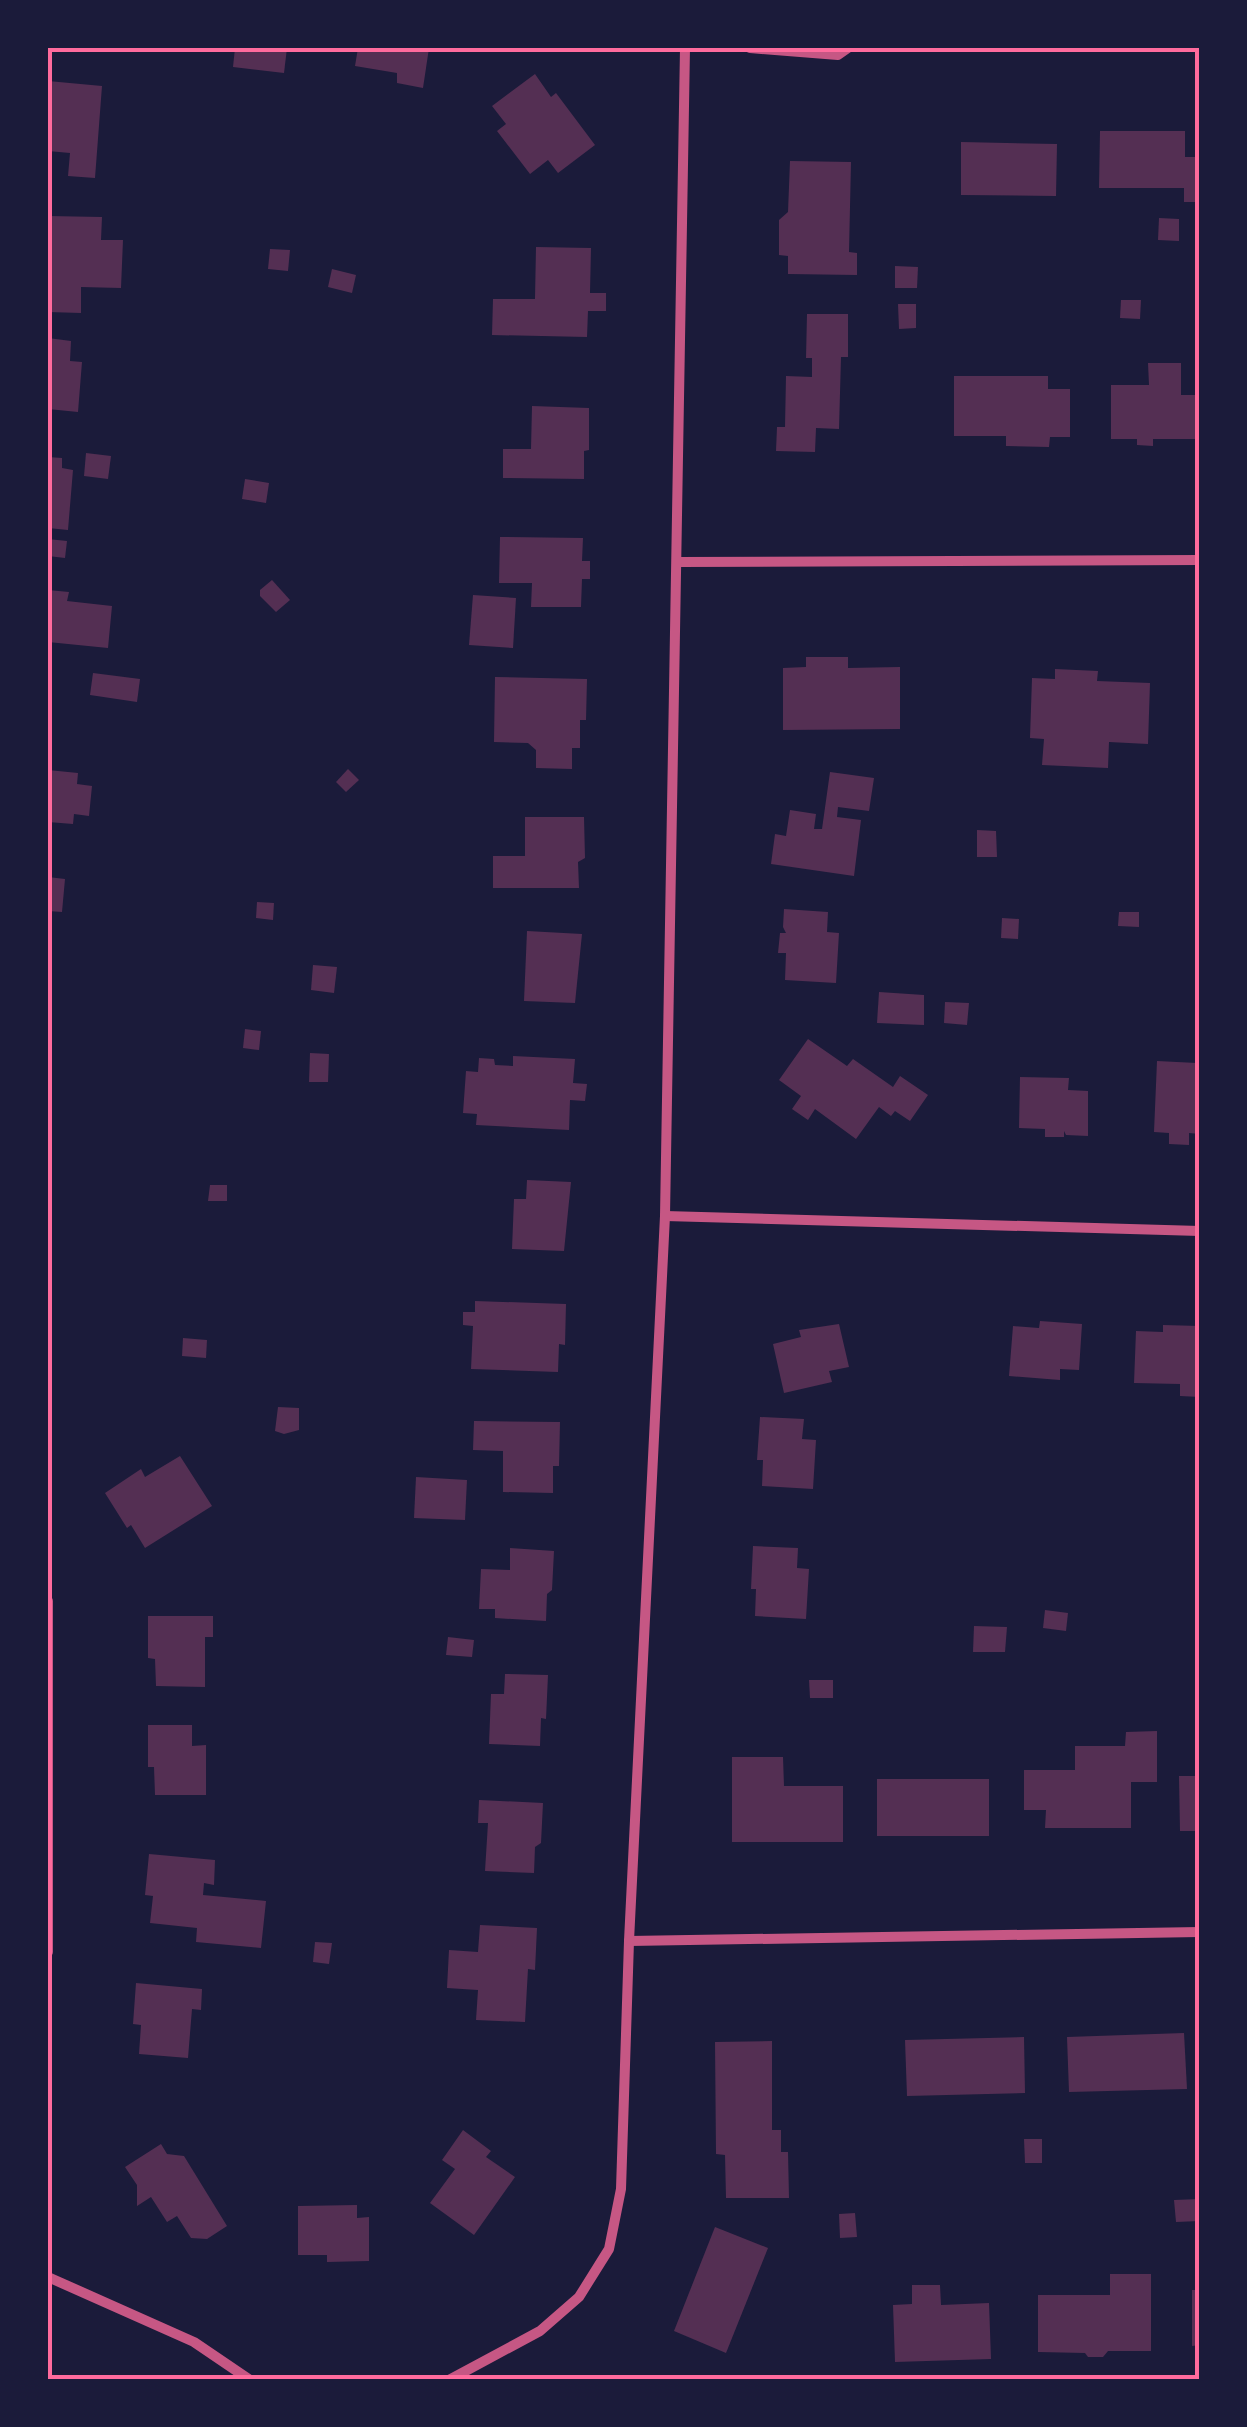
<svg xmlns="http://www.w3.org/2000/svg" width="1247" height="2427" viewBox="0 0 1247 2427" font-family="Montserrat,sans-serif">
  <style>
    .building { fill: #542f53 }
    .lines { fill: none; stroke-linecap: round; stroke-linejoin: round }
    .minor { stroke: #c65784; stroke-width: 10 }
    .neatline { fill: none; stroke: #ff6b9d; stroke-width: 4 }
  </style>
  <rect width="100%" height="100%" fill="#1b1b3a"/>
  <!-- building -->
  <g class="building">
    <path d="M235,48H287L284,73L233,67Z"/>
    <path d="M358,48H429L423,88L397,83V73L355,66Z"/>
    <path d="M535,74L551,97L556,93L595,145L558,173L548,160L530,174L497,131L506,124L492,106Z"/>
    <path d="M48,81L102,86L95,178L68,176L70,153L48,151V104L51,103L48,96Z"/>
    <path d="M1100,131H1185V157H1200V202H1184V188H1099Z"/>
    <path d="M961,142L1057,144L1056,196L961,195Z"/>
    <path d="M790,161L851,162L849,252L857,253V275L788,274V256L779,255V220L788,212Z"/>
    <path d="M48,216L102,217L101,240H123L121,288L81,287V313L48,312Z"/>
    <path d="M1159,218L1179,219V241L1158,240Z"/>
    <path d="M536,247L591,248L590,293H606V311H588L587,337L492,335L493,299H535Z"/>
    <path d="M270,249L290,250L288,271L268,269Z"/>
    <path d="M895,266L918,267L917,288H895Z"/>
    <path d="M332,269L356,275L352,293L328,287Z"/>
    <path d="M1121,300H1141L1140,319L1120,318Z"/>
    <path d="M898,304H916V328L899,329Z"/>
    <path d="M807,314H848V357H841L839,429L816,428L815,452L776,451L777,427H785L786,376L812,377V358H806Z"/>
    <path d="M48,338L71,341L70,361L82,362L78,412L48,409Z"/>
    <path d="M1148,363H1181V395H1200V439H1153V446L1137,445V439H1111V385H1149Z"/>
    <path d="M954,376H1048V389H1070V437H1050L1049,447L1006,446V436H954Z"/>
    <path d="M532,406L589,408V450L584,451V479L503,478V449H531Z"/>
    <path d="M86,453L111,456L108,479L84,476Z"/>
    <path d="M48,457L62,458V468L73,470L68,530L48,528Z"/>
    <path d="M245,479L269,483L266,503L242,499Z"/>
    <path d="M500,537L583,538L582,561H590V579H582L581,607H531L532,583H499Z"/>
    <path d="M48,539L67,541L65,558L48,556Z"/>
    <path d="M272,580L290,600L276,612L260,596V590Z"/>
    <path d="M48,590L69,592L67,601L112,606L108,648L48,642Z"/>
    <path d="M473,595L516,598L513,648L469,645Z"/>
    <path d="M806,657H848V668L900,667V729L783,730V668L806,667Z"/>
    <path d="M1055,669L1098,671L1097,681L1150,683L1148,744L1109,742L1108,768L1042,765L1044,739L1030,738L1032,678L1055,679Z"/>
    <path d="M93,673L140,679L137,702L90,695Z"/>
    <path d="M495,677L587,679L586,720H580V748H572V769L536,768V750L528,743L494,742Z"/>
    <path d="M348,769L359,780L346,792L336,782Z"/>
    <path d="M48,770L78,773L77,784L92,786L89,816L74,814L73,824L48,822Z"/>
    <path d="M830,772L874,778L869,811L838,807L837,817L861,820L854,876L771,864L775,834L786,836L790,810L816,814L814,829H822Z"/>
    <path d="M525,817H584L585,858L578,862L579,888H493V856H525Z"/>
    <path d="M977,830L996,831L997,857H977Z"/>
    <path d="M48,877L65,879L62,912L48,911Z"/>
    <path d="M257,902L274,903L273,920L256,918Z"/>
    <path d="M784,909L828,912L827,932L839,933L836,983L785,980L786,953H778L780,933H786L783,927Z"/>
    <path d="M1119,912H1139V927L1118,926Z"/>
    <path d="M1002,918L1019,919L1018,939L1001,938Z"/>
    <path d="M527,931L582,934L575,1003L524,1001Z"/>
    <path d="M313,965L337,967L334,993L311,990Z"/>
    <path d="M879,992L924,995V1025L877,1023Z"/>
    <path d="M945,1002L969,1003L967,1025L944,1023Z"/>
    <path d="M245,1029L261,1031L259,1050L243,1048Z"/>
    <path d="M808,1039L847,1066L853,1059L893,1087L900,1076L928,1095L910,1121L895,1111L891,1116L879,1107L856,1139L815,1109L808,1120L792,1109L801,1096L779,1080Z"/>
    <path d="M310,1053L329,1054L328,1082H309Z"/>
    <path d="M513,1056L575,1059L573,1083L587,1084L585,1101L570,1100L569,1130L476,1125L477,1114L463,1113L466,1071L478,1072L479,1058L494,1059L495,1065L513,1066Z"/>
    <path d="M1157,1061L1197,1063L1200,1134L1189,1133V1145L1169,1144V1133L1154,1132Z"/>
    <path d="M1020,1077L1069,1078L1068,1090L1088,1091V1136L1066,1135L1064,1131V1137H1045V1129L1019,1128Z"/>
    <path d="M527,1180L571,1182L564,1251L512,1249L514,1199H526Z"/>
    <path d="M210,1185H227V1201H208Z"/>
    <path d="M475,1301L566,1304L565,1345L559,1344L558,1372L471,1369L473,1326L463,1325V1312H475Z"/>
    <path d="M1040,1321L1082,1324L1079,1370L1060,1369V1380L1009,1376L1013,1326L1039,1328Z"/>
    <path d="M839,1324L849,1367L829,1371L832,1382L784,1393L773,1344L801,1337L799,1330Z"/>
    <path d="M1163,1325L1200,1326V1397L1180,1396V1384L1134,1383L1136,1331L1163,1332Z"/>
    <path d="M183,1338L207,1340L206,1358L182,1356Z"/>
    <path d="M278,1407L299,1408V1430L284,1434L275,1431Z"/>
    <path d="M760,1417L804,1419L802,1439L816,1440L813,1489L762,1486L763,1460H757Z"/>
    <path d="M474,1421L560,1422L559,1466H553V1493L503,1492V1451L473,1450Z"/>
    <path d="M180,1456L212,1506L145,1548L131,1525L127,1528L105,1493L141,1469L145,1477Z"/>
    <path d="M416,1477L467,1480L465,1520L414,1518Z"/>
    <path d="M753,1546L798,1548L797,1568L809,1569L806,1619L755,1616L756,1589H751Z"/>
    <path d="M510,1548L554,1551L552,1590L547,1594L546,1621L495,1618V1609H479L481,1569L510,1570Z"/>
    <path d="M1045,1610L1068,1613L1066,1631L1043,1628Z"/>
    <path d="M148,1616H213V1637H205V1687L156,1686L155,1659L148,1658Z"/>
    <path d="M974,1626L1007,1627L1005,1652H973Z"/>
    <path d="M448,1637L474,1640L472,1657L446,1655Z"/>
    <path d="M505,1674L548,1675L546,1719L541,1718L540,1746L489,1744L491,1694H504Z"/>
    <path d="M809,1680H833V1698H810Z"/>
    <path d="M148,1725H192V1746L206,1745V1795H155L154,1767H148Z"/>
    <path d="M1157,1731V1782H1131V1828H1045L1046,1810H1024V1770H1075V1746H1125L1126,1732Z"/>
    <path d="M732,1757H783L784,1786H843V1842H732Z"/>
    <path d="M1179,1776H1200V1831H1180Z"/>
    <rect x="877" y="1779" width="112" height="57"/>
    <path d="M479,1800L543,1803L541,1843L535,1847L534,1873L485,1871L488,1823H478Z"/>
    <path d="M149,1854L215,1860L214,1885L204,1883L203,1895L266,1901L261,1948L196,1942L197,1928L150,1923L153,1896L145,1895Z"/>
    <path d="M480,1925L537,1928L535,1970L528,1969L525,2022L476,2020L478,1990L447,1988L449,1950L478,1952Z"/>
    <path d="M315,1942L332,1943L329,1964L313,1962Z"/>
    <path d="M136,1983L202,1989L201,2010L192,2009L188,2058L139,2054L141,2025L133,2024Z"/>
    <path d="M1184,2033L1187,2089L1069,2092L1067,2037Z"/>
    <path d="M1024,2037L1025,2093L907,2096L905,2040Z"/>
    <path d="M772,2041V2130H781V2152H788L789,2198H726L725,2155L716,2154L715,2042Z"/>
    <path d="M463,2130L491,2151L486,2157L515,2177L474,2235L430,2203L455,2169L442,2160Z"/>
    <path d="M1024,2139H1042V2163H1025Z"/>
    <path d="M161,2144L167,2154L184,2156L227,2226L207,2239L191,2238L177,2216L167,2222L151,2197L137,2206V2185L125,2167Z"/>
    <path d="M1200,2199V2221L1176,2222L1174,2200Z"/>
    <path d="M357,2205V2218L369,2217V2261L327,2262V2255H298V2206Z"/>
    <path d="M855,2213L857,2237L840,2238L839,2214Z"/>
    <path d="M715,2227L768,2248L726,2353L674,2331Z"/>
    <path d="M1110,2274H1151V2351H1108L1103,2357H1088L1085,2353L1038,2352V2295H1110Z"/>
    <path d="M912,2285H940L941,2305L989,2303L991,2359L895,2362L893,2305L912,2304Z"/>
    <path d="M1192,2290H1200V2345L1192,2346Z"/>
  </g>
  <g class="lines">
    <!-- minor -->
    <g class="minor">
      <path d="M750,48L838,55L848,48"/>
      <path d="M679,562L1200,560"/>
      <path d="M665,1216L1200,1231"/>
      <path d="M48,1601V1952"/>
      <path d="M629,1941L1200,1932"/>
      <path d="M48,2277L194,2342L250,2380"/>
      <path d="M449,2380L540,2331L579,2297L609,2249L621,2189L629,1941L665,1216L685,48"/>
    </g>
  </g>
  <!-- border -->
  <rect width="1247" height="2427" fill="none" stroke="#1b1b3a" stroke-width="100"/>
  <rect x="50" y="50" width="1147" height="2327" class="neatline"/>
</svg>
